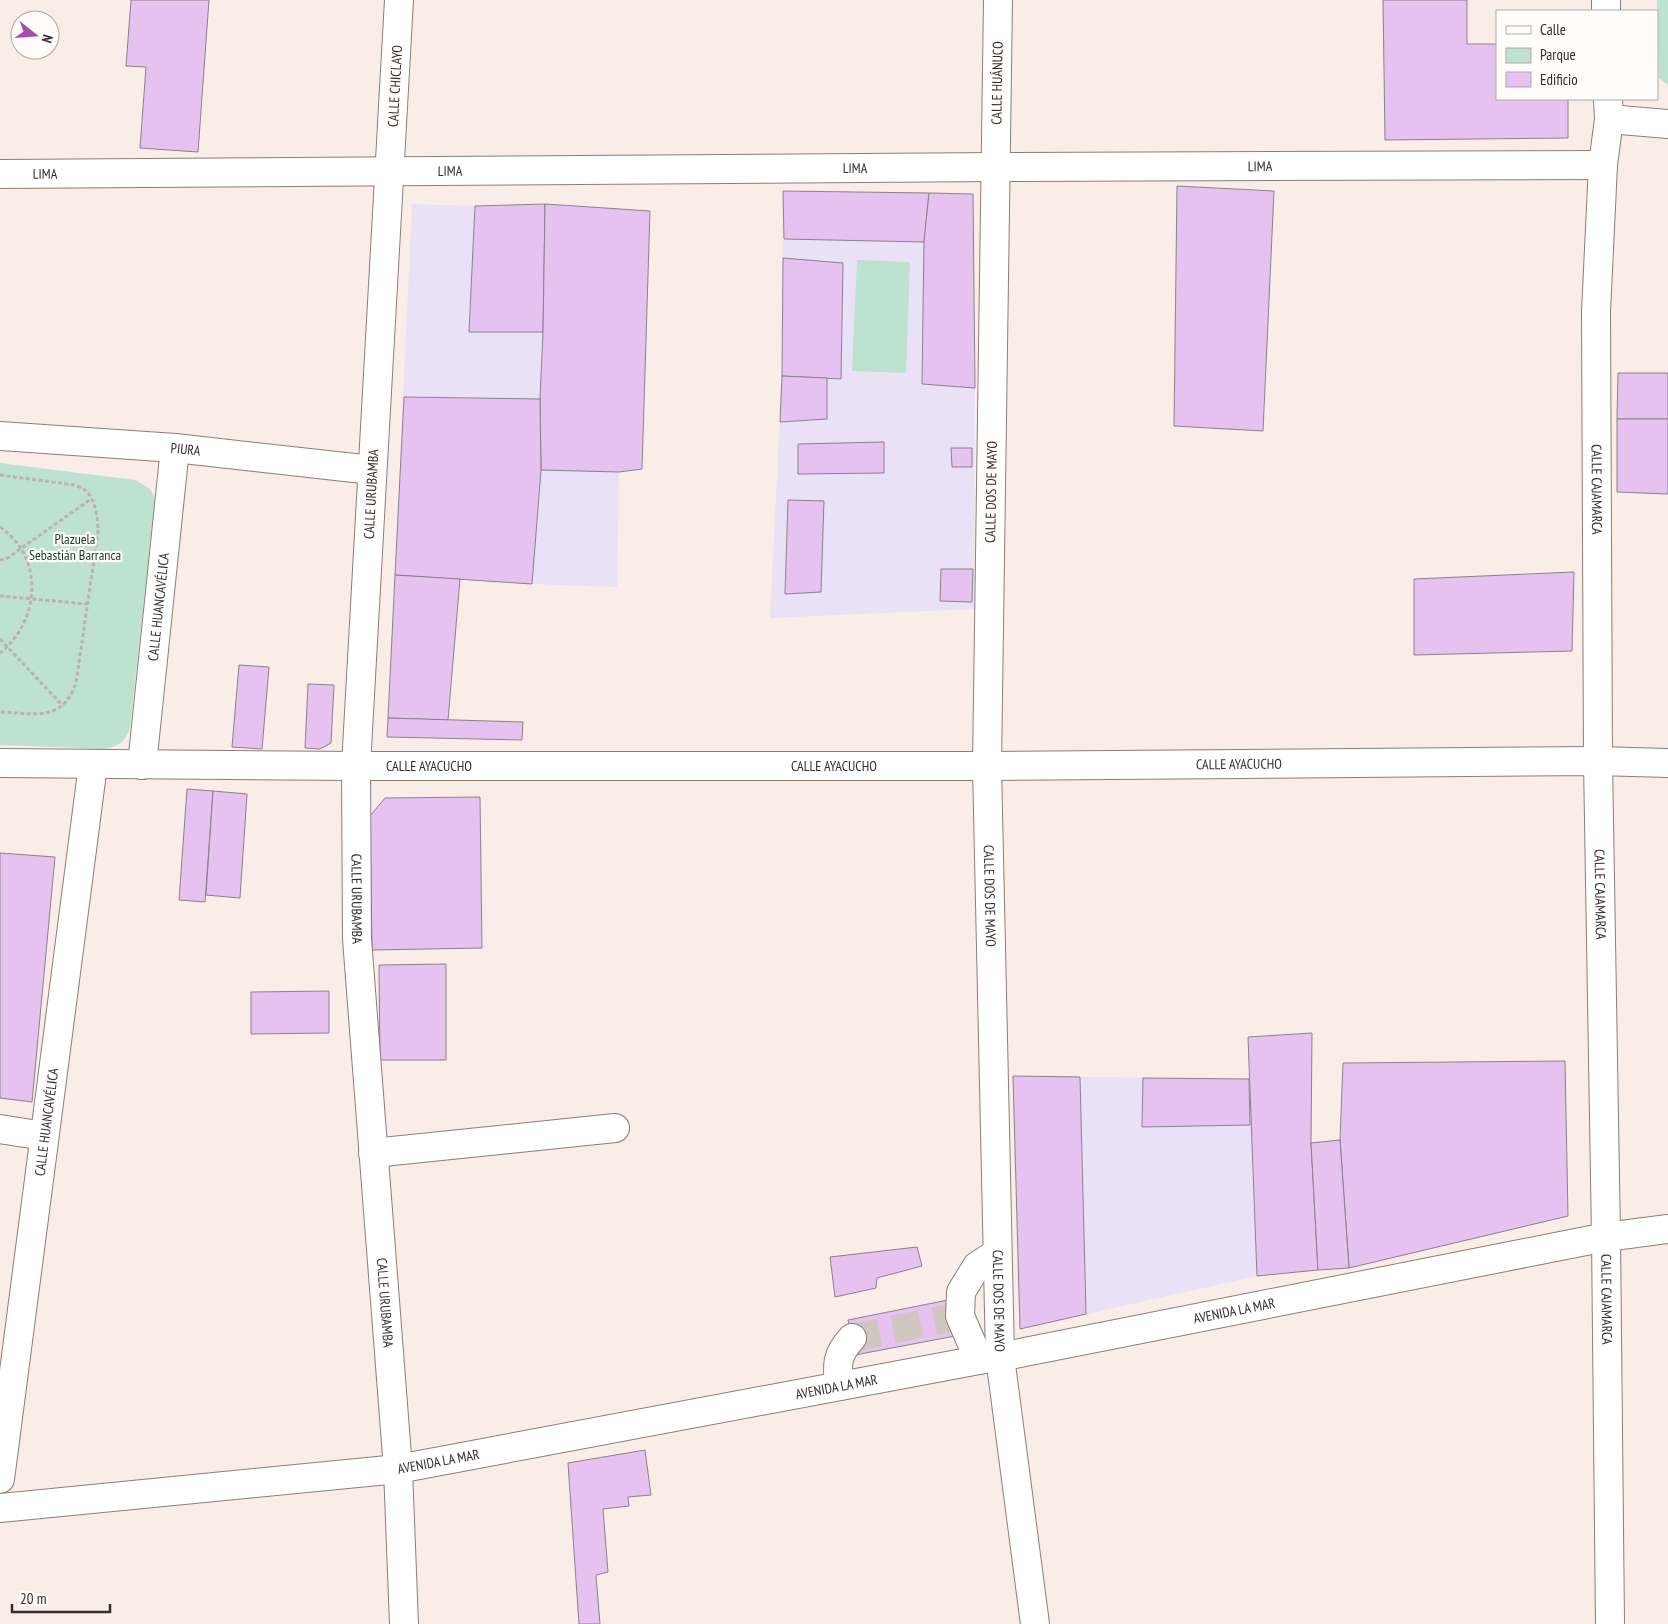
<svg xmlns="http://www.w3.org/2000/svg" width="1668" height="1624" viewBox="0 0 1668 1624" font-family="'PT Sans Narrow',sans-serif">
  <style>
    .education { fill: #e9e1f6 }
    .green { fill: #bde2cf }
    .building { fill: #e6c2f0; stroke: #8a828c }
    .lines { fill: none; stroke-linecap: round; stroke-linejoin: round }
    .minor-tunnel { stroke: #d2c6c1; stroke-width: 28; stroke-dasharray: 28 14; stroke-linecap: butt }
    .minor-casing { stroke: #8b7e79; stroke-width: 30 }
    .path { stroke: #beb2ad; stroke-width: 3; stroke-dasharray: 4 2.5; stroke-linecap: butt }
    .minor { stroke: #fff; stroke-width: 28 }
    .labels { text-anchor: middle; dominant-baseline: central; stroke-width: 4.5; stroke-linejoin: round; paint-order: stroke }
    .street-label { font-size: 14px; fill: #342e2c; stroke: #fffcfa }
    .park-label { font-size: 14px; fill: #0d3e2b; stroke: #fffcfa }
  </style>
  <rect width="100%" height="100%" fill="#faece6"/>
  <!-- education -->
  <g class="education">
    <path d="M783,191L924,242L922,384L975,388L974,609L770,618L782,376Z"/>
    <path d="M412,204L475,206L469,332H543L540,399L541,470L619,472L617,587L532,584L395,575Z"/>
    <path d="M1013,1076L1249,1079L1257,1276L1020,1329Z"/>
  </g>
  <!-- green -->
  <g class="green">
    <path d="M1657,0H1668V85L1659,78Z"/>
    <path d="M857,260L910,262L906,373L852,371Z"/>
    <path d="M0,463L135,480L150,489L155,499L130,729C123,744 119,746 103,749L0,745Z"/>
  </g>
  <!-- building -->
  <g class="building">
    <path d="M131,0H209L198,152L140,148L146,67L126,66Z"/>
    <path d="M1383,0H1467V44H1497V99H1568V138L1385,140Z"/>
    <path d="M1177,186L1274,191L1263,431L1174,426Z"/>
    <path d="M783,191L929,193L924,242L784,239Z"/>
    <path d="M929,193L973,194L975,388L922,384L924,242Z"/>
    <path d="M545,204L543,332H469L475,206Z"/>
    <path d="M545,204L650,211L642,469L619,472L541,470L540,399L543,332Z"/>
    <path d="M783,258L843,263L841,379L782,376Z"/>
    <path d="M1618,373H1668V419H1617Z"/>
    <path d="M782,376L827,378V419L780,422Z"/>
    <path d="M404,397L540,399L541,470L532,584L395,575Z"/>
    <path d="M1617,419H1668V494L1617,492Z"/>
    <path d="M884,442V473L798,474V444Z"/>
    <path d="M951,448H972V467H952Z"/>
    <path d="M788,500L824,501L821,592L785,594Z"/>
    <path d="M941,569H973L972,602L940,601Z"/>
    <path d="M1574,572L1572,651L1414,655V579Z"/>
    <path d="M395,575L460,579L448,720L388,718Z"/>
    <path d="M239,665L269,667L262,749L232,747Z"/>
    <path d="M308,684L334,685L331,743L320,749L305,748Z"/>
    <path d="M388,718L523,722L522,740L387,737Z"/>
    <path d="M187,789L213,791L205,902L179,900Z"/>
    <path d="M213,791L247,794L240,898L206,895Z"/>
    <path d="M480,797L482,948L372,950L370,816L385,798Z"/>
    <path d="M0,853L55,857L32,1102L0,1098Z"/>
    <path d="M446,964V1060H380L379,965Z"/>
    <path d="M329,991V1033L251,1034V992Z"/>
    <path d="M1312,1033L1311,1143L1318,1270L1257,1276L1248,1037Z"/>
    <path d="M1565,1061L1568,1216L1349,1268L1340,1140L1343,1063Z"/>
    <path d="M1013,1076L1080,1077L1086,1314L1020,1329Z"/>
    <path d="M1143,1078L1249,1079L1250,1125L1142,1127Z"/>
    <path d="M1340,1140L1349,1268L1318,1270L1311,1143Z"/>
    <path d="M917,1247L922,1266L877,1278L876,1288L835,1297L830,1257Z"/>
    <path d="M948,1300L955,1336L855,1355L848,1320Z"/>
    <path d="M645,1450L651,1495L628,1497L629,1506L603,1509L608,1572L596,1575L600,1624H579L568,1463Z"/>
  </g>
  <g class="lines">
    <!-- minor-tunnel -->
    <path class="minor-tunnel" d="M852,1338L951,1318"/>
    <defs>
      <g id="minor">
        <path id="s1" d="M399,0L356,766L357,939L398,1469L404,1624"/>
        <path id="s2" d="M998,0L987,766L1000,1357L1035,1624"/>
        <path d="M1606,0V11"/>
        <path id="s3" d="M1608,99L1609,119L1603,165L1596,312L1598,761L1606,1237L1610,1624"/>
        <path d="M1609,119L1668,124"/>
        <path id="s4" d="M0,174L996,167L1603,165"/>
        <path id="s5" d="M0,436L175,448L372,470"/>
        <path id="s6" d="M0,763L356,766H987L1598,761L1668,763"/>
        <path id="s7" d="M142,765L175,448"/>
        <path d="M0,1129L44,1136"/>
        <path d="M373,1153L615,1128"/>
        <path d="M979,1360L960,1316L961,1292L977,1266L997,1253"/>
        <path d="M839,1386C837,1365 836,1355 852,1338"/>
        <path id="s8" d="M0,1479L93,765"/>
        <path id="s9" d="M0,1508L398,1469L979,1360L1000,1357L1606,1237L1668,1229"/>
      </g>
    </defs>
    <!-- minor casing -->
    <use href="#minor" class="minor-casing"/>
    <!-- path -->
    <g class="path">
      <path d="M0,475L74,485C77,486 82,488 85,490C96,500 98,518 98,532L76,683C62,723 34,713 0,712"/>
      <path d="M0,527C45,558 40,621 0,653"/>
      <path d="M0,560L6,559L91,499"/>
      <path d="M0,596L87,604"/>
      <path d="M0,639L63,706"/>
    </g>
    <!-- minor -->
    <use href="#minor" class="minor"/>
  </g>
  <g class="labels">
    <!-- street labels -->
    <g class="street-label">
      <text transform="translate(997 83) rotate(-89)">CALLE HUÁNUCO</text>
      <text transform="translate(395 86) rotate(-87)">CALLE CHICLAYO</text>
      <text stroke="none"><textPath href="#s4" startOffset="1260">LIMA</textPath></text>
      <text stroke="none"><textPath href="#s4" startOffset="855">LIMA</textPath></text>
      <text stroke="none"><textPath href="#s4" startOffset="450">LIMA</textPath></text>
      <text stroke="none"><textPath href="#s4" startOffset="45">LIMA</textPath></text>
      <text stroke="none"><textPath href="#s5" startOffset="186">PIURA</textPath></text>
      <text stroke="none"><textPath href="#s3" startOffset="391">CALLE CAJAMARCA</textPath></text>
      <text transform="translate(991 492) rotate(-89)">CALLE DOS DE MAYO</text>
      <text transform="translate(371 494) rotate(-87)">CALLE URUBAMBA</text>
      <text stroke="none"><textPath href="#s7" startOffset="159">CALLE HUANCAVÉLICA</textPath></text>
      <text stroke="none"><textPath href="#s6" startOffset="1239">CALLE AYACUCHO</textPath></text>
      <text stroke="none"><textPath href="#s6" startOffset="429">CALLE AYACUCHO</textPath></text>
      <text stroke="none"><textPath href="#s6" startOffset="834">CALLE AYACUCHO</textPath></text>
      <text stroke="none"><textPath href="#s3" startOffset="796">CALLE CAJAMARCA</textPath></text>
      <text stroke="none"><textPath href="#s2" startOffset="896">CALLE DOS DE MAYO</textPath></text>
      <text stroke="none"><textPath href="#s1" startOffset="900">CALLE URUBAMBA</textPath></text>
      <text stroke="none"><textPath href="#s8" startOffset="360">CALLE HUANCAVÉLICA</textPath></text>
      <text stroke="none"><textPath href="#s3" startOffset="1201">CALLE CAJAMARCA</textPath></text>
      <text stroke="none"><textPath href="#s2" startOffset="1301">CALLE DOS DE MAYO</textPath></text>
      <text stroke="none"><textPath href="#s1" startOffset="1305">CALLE URUBAMBA</textPath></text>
      <text stroke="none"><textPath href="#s9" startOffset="1251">AVENIDA LA MAR</textPath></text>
      <text stroke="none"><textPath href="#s9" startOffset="846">AVENIDA LA MAR</textPath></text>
      <text stroke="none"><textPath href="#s9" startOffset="441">AVENIDA LA MAR</textPath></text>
    </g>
    <!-- park labels -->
    <g class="park-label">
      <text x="75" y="539">Plazuela<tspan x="75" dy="16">Sebastián Barranca</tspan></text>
    </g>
  </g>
  <!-- legend -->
  <rect x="1496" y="10" width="162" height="90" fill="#fffcfa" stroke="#aeaaa8"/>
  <rect x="1506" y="26" width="25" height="8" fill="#ffffff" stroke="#aeaaa8"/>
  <text x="1540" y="35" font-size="15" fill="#342e2c">Calle</text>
  <rect x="1506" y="48" width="25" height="15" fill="#bde2cf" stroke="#aeaaa8"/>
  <text x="1540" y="60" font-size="15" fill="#342e2c">Parque</text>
  <rect x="1506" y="72" width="25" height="15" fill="#e6c2f0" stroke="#aeaaa8"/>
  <text x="1540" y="85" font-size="15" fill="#342e2c">Edificio</text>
  <!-- north arrow -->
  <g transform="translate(35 35) rotate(107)"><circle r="24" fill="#fffcfa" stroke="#aeaaa8"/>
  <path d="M0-4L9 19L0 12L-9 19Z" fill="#a94ab3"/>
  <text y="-8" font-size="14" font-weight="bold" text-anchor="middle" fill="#342e2c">N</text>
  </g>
  <!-- scale -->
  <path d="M12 1604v8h98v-8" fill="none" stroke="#342e2c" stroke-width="2.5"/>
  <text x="20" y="1604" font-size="15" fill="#342e2c" stroke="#fffcfa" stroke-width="4" paint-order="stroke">20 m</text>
</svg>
